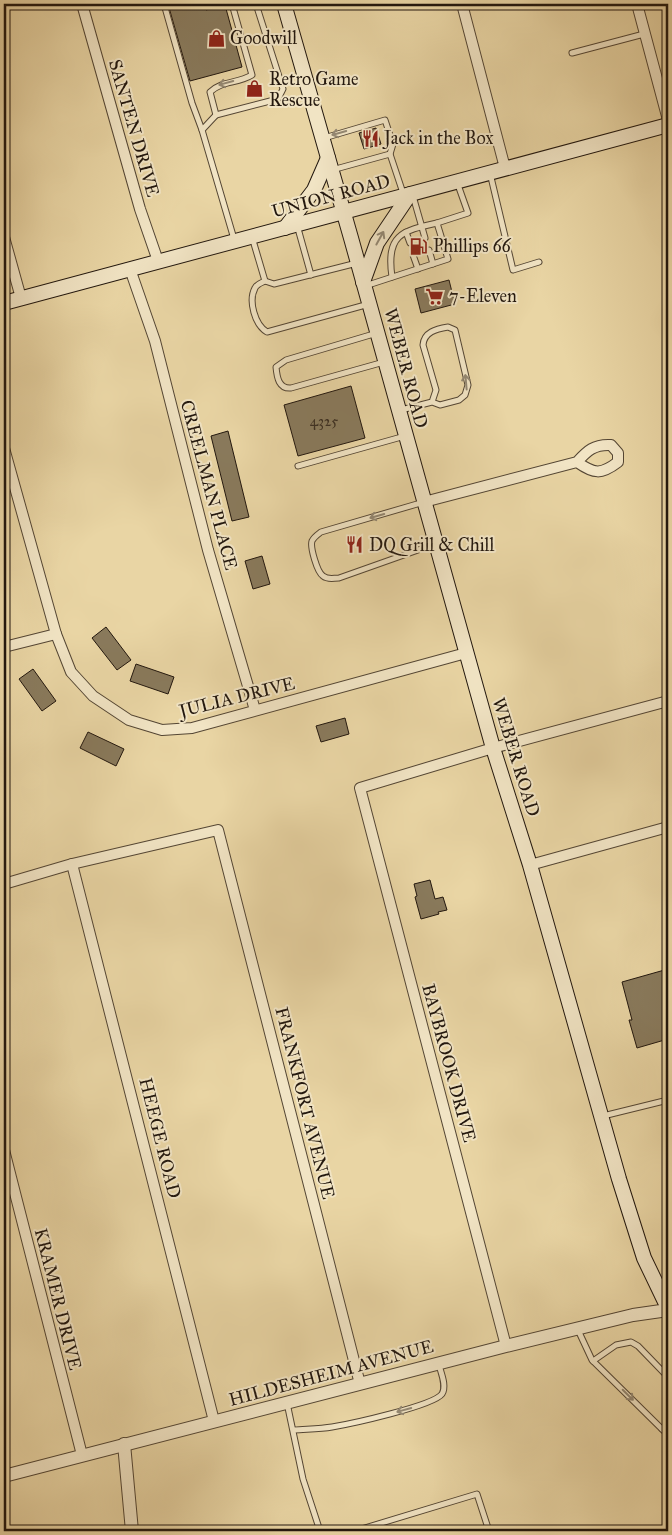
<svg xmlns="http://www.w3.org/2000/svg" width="672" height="1535" viewBox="0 0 672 1535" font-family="'IM FELL Great Primer',serif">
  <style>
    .building { fill: #897a5c; stroke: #22170e }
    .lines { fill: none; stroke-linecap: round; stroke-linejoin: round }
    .service-casing { stroke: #544634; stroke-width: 7 }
    .minor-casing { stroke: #544634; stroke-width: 12 }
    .tertiary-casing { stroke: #544634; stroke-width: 14 }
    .secondary-casing { stroke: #22170e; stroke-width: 16 }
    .service { stroke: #f1e4c4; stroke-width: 5 }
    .minor { stroke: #f1e4c4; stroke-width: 10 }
    .tertiary { stroke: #f1e4c4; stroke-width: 12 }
    .secondary { stroke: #f1e4c4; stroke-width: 14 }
    .oneway { stroke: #948872 }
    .labels { text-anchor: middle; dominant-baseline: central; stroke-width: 4; stroke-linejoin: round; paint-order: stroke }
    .number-label { font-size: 15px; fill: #3c3022 }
    .poi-label { font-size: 18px; fill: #22170e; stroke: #f1e4c4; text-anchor: start }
    .street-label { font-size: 18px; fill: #22170e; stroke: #f1e4c4 }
  </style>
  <rect width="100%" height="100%" fill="#e9d5a4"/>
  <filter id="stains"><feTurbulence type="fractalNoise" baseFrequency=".004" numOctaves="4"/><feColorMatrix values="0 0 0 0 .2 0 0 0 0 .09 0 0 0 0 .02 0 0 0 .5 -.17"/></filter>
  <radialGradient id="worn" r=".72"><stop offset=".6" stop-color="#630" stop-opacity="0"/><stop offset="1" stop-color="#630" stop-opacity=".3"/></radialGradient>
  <!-- building -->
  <g class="building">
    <path d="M168,4H205L206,10L225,5L242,67L190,81Z"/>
    <path d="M376,128L381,144L364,149L359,133Z"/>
    <path d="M449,280L455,304L421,313L415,289Z"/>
    <path d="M351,386L365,438L298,456L284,405Z"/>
    <path d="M228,431L249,517L232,521L211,436Z"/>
    <path d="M262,556L270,584L253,589L245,561Z"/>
    <path d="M106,627L131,660L117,670L92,638Z"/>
    <path d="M136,664L174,677L168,694L130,681Z"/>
    <path d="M33,669L56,701L42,711L19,679Z"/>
    <path d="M345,718L349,734L321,742L316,726Z"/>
    <path d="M88,732L124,749L116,766L80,748Z"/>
    <path d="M430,880L435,899L443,897L447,910L438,912L439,914L421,919L415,897L417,896L414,884Z"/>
    <path d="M668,969V1039L637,1048L629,1020H632L622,982Z"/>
  </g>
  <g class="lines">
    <defs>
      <g id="service">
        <path d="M164,4L192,103L202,130"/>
        <path d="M232,4L252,75C237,84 223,80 210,92L216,115L278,99L283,89L256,4"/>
        <path d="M572,53L644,34"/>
        <path d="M216,115L202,130L234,239"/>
        <path d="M324,138L385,120L393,144L390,154"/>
        <path d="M332,170L390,154L404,196"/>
        <path d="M490,173L513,270L539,262"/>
        <path d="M413,196L425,238"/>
        <path d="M297,225L311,275"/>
        <path d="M406,232L410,243"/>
        <path d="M252,237L265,281C261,283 257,284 255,288C248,301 255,325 267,332L369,304"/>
        <path d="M429,250L433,264"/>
        <path d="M413,255L418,269"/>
        <path d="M392,277C386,235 401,231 437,223"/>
        <path d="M265,281L274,284L357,263"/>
        <path d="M365,286L448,259L437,223L468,213L457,182"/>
        <path d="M377,333L286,360L276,367C277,378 279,389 291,388L384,362"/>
        <path d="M401,410L432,402L440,405L459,400L465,395L468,385L455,330L448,327C436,329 424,332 423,345L436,390L432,402"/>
        <path d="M298,466L405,436"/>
        <path d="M424,502L321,532C317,535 314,537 312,541C310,547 317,572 323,576C328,580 333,578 339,578L435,544"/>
        <path d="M603,1116L668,1100"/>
        <path d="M578,1330L592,1360L668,1435"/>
        <path d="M593,1361L616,1345L631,1342L638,1346L668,1377"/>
        <path d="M287,1403L303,1479L320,1531"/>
        <path d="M662,1429L668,1424"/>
        <path d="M294,1430C306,1429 320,1429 332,1427C350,1424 433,1406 442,1394C447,1386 441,1373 439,1365"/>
        <path d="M355,1531L477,1494L489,1531"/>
      </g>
      <g id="minor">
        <path d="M82,4L140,209L158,261"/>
        <path d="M462,4L505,168"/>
        <path d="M637,4L668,120"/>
        <path d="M4,237L21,298"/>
        <path d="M130,269L155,341L208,550L255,710"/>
        <path d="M4,448L56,634L71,672L93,696L129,720L162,730L192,728L466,653"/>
        <path d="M424,502L577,462C594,474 601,475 618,462V453L611,445C594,444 587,451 577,462"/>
        <path d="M4,647L56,634"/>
        <path d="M72,864L214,1421"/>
        <path d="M530,865L668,827"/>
        <path d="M4,884L72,864L218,830L360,1384"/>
        <path d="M4,1150L82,1455"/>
        <path d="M506,1346L360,788L493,748L668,701"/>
      </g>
      <g id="tertiary">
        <path d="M124,1444L132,1531"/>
        <path d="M4,1476L506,1346L633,1315L668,1310"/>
      </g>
      <g id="secondary">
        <path d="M284,4L351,238L493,748L530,865L619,1179L644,1258L668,1308"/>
        <path d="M285,228L314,190L328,158"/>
        <path d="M363,282L377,243L410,194"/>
        <path d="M4,303L668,125"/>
      </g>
    </defs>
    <!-- service casing -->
    <use href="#service" class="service-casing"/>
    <!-- minor casing -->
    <use href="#minor" class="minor-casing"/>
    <!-- tertiary casing -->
    <use href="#tertiary" class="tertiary-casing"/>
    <!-- secondary casing -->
    <use href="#secondary" class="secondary-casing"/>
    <!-- service -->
    <use href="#service" class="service"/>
    <!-- minor -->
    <use href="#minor" class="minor"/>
    <!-- tertiary -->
    <use href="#tertiary" class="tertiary"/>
    <!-- secondary -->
    <use href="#secondary" class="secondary"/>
  </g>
  <!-- one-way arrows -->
  <defs><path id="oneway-shaft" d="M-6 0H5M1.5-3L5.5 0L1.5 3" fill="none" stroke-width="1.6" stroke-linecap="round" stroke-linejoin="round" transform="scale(1.25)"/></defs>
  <g class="oneway">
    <use href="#oneway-shaft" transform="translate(226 83) rotate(165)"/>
    <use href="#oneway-shaft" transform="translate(339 133) rotate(164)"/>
    <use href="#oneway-shaft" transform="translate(380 238) rotate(-61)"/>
    <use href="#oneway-shaft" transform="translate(466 382) rotate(-95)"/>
    <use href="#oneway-shaft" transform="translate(377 516) rotate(164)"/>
    <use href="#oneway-shaft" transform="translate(628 1395) rotate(45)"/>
    <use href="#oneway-shaft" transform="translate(404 1410) rotate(165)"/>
  </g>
  <!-- icons -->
  <defs>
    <symbol id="shop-bare" viewBox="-9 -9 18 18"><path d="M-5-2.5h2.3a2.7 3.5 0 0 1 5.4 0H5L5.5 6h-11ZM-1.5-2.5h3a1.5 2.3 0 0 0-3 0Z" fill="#8f2418" stroke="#f1e4c4" stroke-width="2.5" paint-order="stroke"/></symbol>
    <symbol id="restaurant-bare" viewBox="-9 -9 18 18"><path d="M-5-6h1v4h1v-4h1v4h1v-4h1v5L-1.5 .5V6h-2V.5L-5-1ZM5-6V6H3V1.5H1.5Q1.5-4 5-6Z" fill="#8f2418" stroke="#f1e4c4" stroke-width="2.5" paint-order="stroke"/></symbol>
    <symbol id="fuel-bare" viewBox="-9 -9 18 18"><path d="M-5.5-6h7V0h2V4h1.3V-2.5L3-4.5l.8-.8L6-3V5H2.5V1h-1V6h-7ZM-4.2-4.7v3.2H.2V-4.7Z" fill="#8f2418" stroke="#f1e4c4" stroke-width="2.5" paint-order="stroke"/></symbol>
    <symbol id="supermarket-bare" viewBox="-9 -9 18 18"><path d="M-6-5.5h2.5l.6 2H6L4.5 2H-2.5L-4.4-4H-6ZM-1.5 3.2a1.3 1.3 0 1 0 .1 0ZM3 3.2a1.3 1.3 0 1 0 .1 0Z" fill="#8f2418" stroke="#f1e4c4" stroke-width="2.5" paint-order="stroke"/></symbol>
  </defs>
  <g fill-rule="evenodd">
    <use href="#shop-bare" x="204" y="26" width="25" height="25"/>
    <use href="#shop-bare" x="242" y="76" width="25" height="25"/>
    <use href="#restaurant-bare" x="358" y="126" width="25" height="25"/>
    <use href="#fuel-bare" x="406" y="234" width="25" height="25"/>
    <use href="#supermarket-bare" x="422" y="284" width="25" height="25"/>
    <use href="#restaurant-bare" x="342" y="532" width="25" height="25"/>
  </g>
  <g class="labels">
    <!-- number labels -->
    <g class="number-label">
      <text x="324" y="421">4325</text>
    </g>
    <!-- poi labels -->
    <g class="poi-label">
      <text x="230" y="38">Goodwill</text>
      <text x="269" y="79">Retro Game<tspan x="269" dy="21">Rescue</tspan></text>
      <text x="384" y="138">Jack in the Box</text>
      <text x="433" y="246">Phillips 66</text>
      <text x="449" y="296">7-Eleven</text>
      <text x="369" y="545">DQ Grill &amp; Chill</text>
    </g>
    <!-- street labels -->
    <g class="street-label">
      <text transform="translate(134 128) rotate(74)">SANTEN DRIVE</text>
      <text transform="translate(331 196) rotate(-15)">UNION ROAD</text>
      <text transform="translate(406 368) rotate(75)">WEBER ROAD</text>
      <text transform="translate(209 485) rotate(75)">CREELMAN PLACE</text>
      <text transform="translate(237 697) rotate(-14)">JULIA DRIVE</text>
      <text transform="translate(516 757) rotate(73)">WEBER ROAD</text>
      <text transform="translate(449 1063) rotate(75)">BAYBROOK DRIVE</text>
      <text transform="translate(305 1103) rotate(76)">FRANKFORT AVENUE</text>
      <text transform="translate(160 1138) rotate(76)">HEEGE ROAD</text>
      <text transform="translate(58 1299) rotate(76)">KRAMER DRIVE</text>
      <text transform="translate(331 1373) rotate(-15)">HILDESHEIM AVENUE</text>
    </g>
  </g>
  <!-- margin -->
  <rect width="672" height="1535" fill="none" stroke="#e9d5a4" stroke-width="20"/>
  <rect x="5" y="5" width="662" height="1525" fill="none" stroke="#22170e" stroke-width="2.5"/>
  <rect x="10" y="10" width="652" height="1515" fill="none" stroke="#22170e"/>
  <rect width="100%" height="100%" filter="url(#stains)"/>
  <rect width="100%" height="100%" fill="url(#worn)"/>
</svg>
